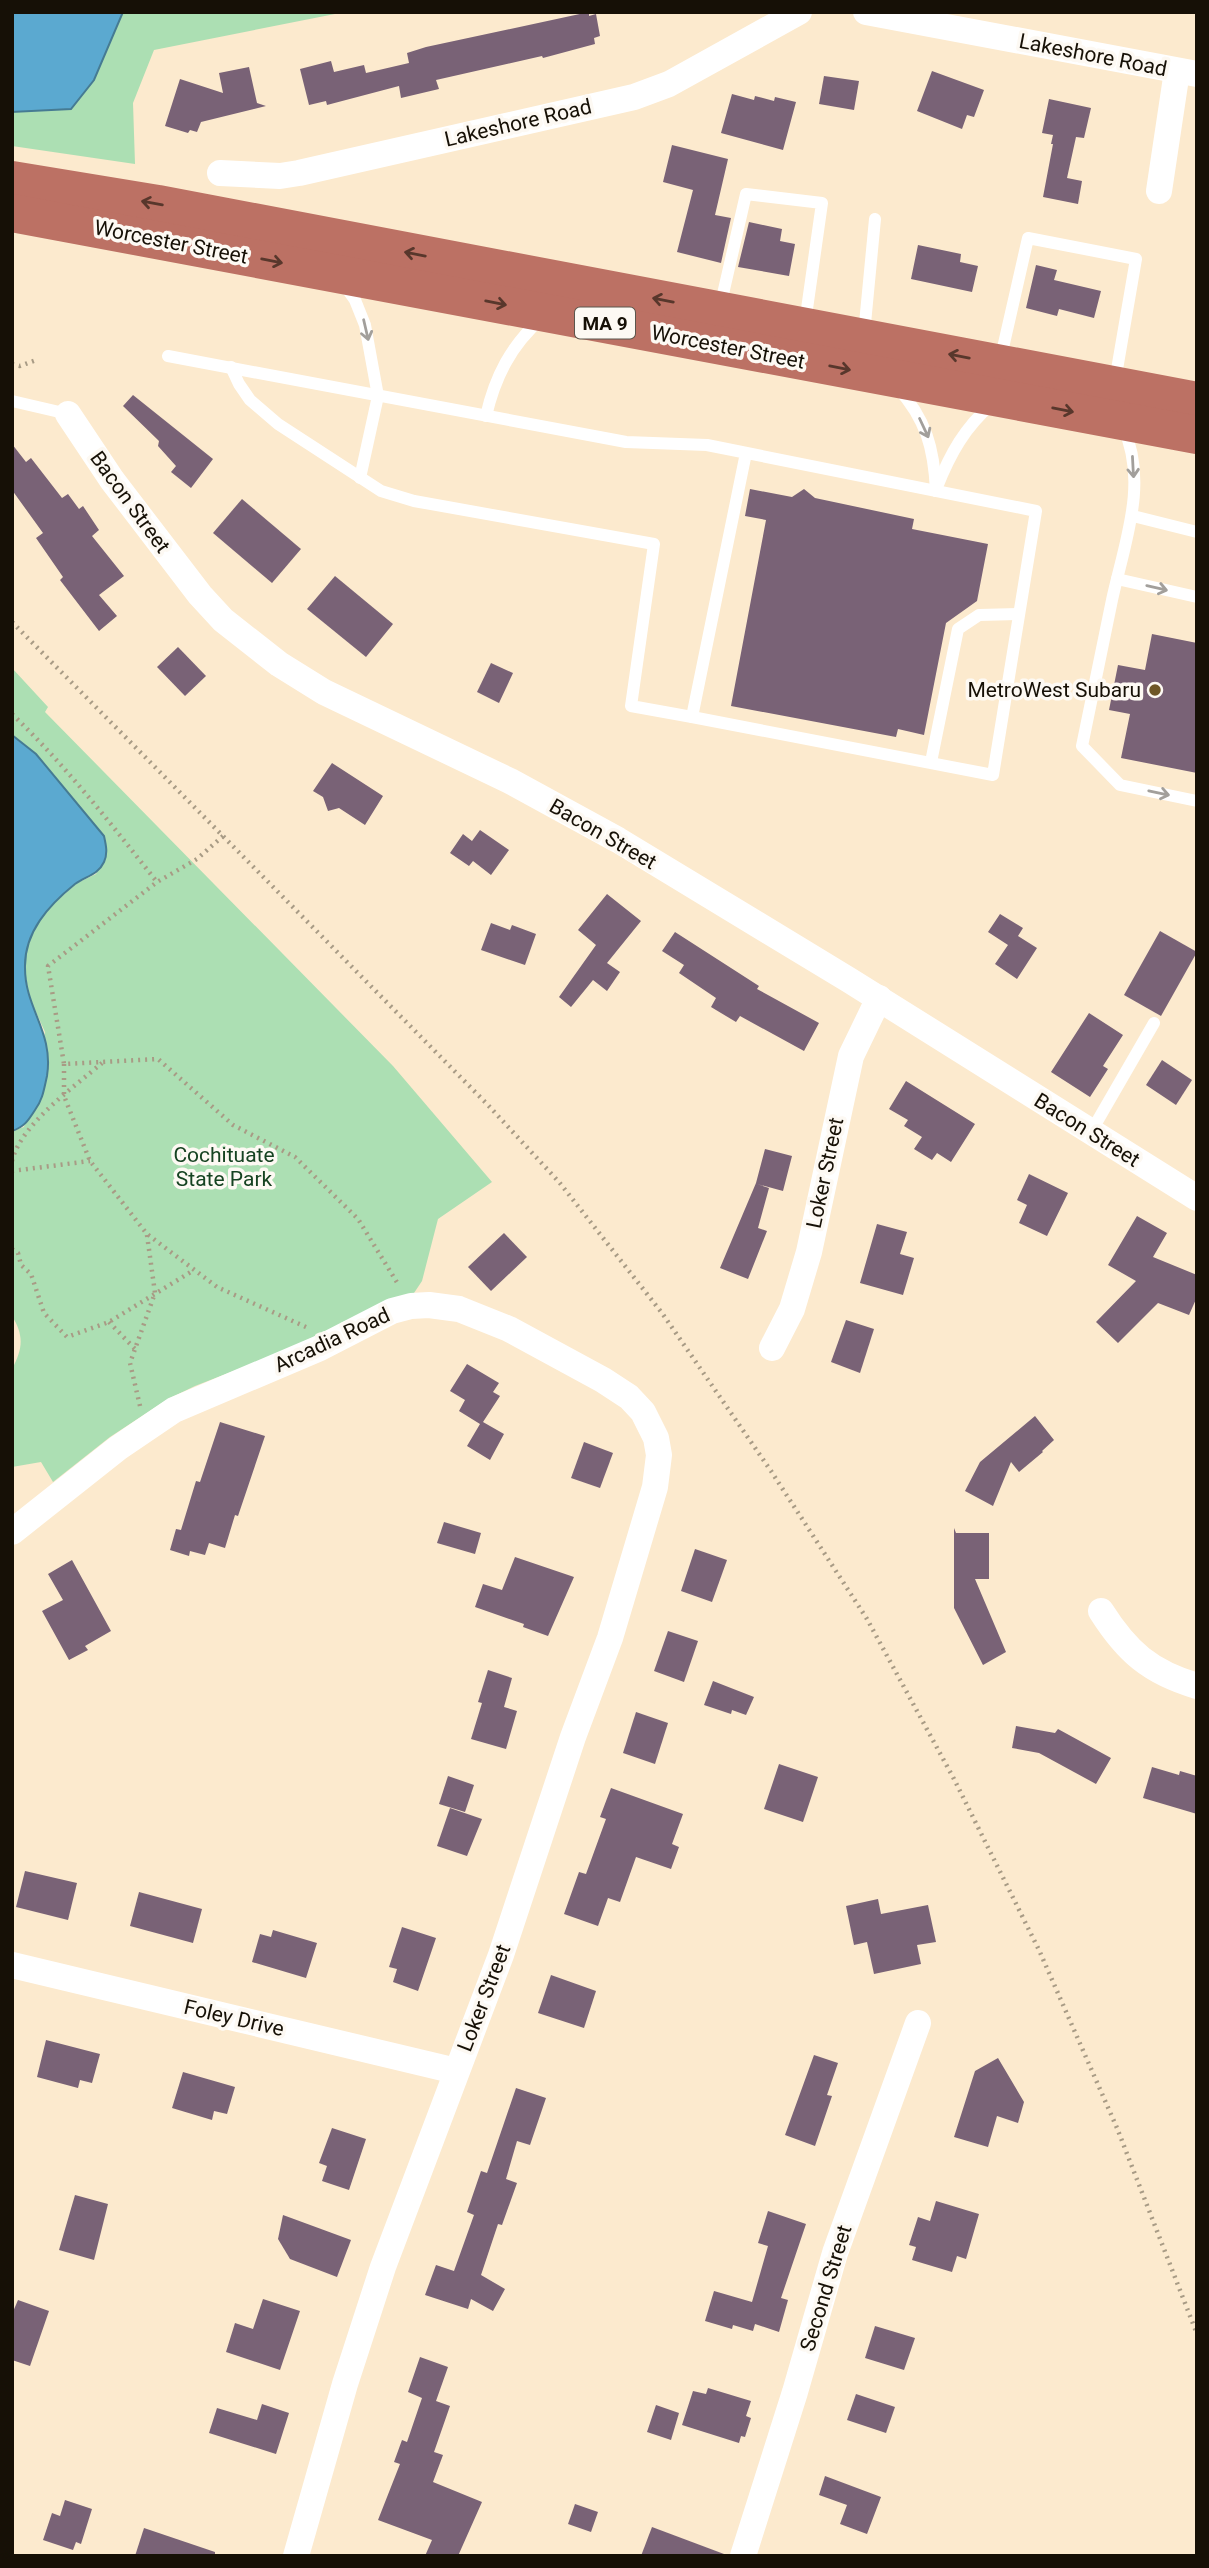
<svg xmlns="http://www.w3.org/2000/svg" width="1209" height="2568" viewBox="0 0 1209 2568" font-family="Roboto,sans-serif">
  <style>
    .green { fill: #acdfb3 }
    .water { fill: #5ba9d0; stroke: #467b93; stroke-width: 2 }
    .building { fill: #796276 }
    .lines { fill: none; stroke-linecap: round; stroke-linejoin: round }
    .path { stroke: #a89b85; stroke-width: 4.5; stroke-dasharray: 2 5; stroke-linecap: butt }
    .lane { stroke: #fff; stroke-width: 12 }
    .street { stroke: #fff; stroke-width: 26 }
    .highway { stroke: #bc7164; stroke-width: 38 }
    .oneway { stroke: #58372c }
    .oneway2 { stroke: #a29f9b }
    .poi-dot { fill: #6e5626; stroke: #fdf9f3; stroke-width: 2.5 }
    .labels { text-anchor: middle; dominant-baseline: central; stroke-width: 7; stroke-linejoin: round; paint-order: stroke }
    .shield { fill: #fdf9f3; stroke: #5b564d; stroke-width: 2 }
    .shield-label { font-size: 19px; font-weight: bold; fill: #161006 }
    .street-label { font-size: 21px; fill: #161006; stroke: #fdf9f3 }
    .poi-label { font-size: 21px; fill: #161006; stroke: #fdf9f3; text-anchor: end }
    .park-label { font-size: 21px; fill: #164321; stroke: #fdf9f3 }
  </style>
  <rect width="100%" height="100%" fill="#fceace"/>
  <!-- green -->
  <g class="green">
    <path d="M12,12H345L154,50L133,103L135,164L12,146Z"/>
    <path d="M12,668L48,707L45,712L393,1066L492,1182L438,1219L422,1281L414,1293L393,1299L280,1353L195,1386L168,1399L110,1437L53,1482L41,1462L12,1467V1369C23,1349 24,1335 12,1316V1131L24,1127L45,1032L30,999L24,967L29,940L42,914L77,883L96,874L107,850L104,836L36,754L12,735Z"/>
  </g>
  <!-- water -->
  <g class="water">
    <path d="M12,12H123L94,80L71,109L12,112Z"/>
    <path d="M12,735L36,754L104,836C106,845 108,853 104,862C98,875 86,876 75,884C49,905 24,932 25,968C25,1009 54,1032 47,1076C44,1089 43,1099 35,1110C28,1121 24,1127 12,1131Z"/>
  </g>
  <!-- building -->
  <g class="building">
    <path d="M589,12V16L596,14L600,36L594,38L595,44L543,58L542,56L436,80L439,89L401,98L399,86L327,105L326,101L309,105L300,69L331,61L334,72L364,65L366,73L409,63L407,53L426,47Z"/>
    <path d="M249,67L257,103L266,106L201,122L197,132L190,130L188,133L165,126L180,79L223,93L219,73Z"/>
    <path d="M932,71L984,90L974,117L967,115L962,129L917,111Z"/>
    <path d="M824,76L859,81L854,110L819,104Z"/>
    <path d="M732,94L754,100L755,96L774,101L775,97L796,102L783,150L721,133Z"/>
    <path d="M1049,99L1091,108L1084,138L1076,137L1067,178L1082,181L1078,204L1043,197L1053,144H1051L1053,135L1042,133Z"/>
    <path d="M672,145L728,159L715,215L731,218L721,263L677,252L693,190L663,182Z"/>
    <path d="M749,222L782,229L780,241L795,244L789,276L738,267Z"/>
    <path d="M918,245L961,254L960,262L978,266L972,292L911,279Z"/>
    <path d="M1036,265L1057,270L1054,280L1101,291L1094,318L1059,309L1057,316L1026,308Z"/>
    <path d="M133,395L213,459L191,488L171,472L176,466L158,446L159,441L123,406Z"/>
    <path d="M12,444L26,462L31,458L62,498L68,494L79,509L83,506L99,530L92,536L124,576L99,595L117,616L99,631L60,580L63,577L36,538L43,533L12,490Z"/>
    <path d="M750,489L792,497L804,489L815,498L914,519L912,529L988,544L977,601L946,623L924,735L898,729L896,737L731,706L766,520L745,516Z"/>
    <path d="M242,499L301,549L272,583L213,533Z"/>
    <path d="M335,576L393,624L366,657L307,609Z"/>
    <path d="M1152,634L1197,643V773L1121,758L1130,714L1109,710L1118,665L1145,670Z"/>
    <path d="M178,647L206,676L185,696L157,667Z"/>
    <path d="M491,663L513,673L499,703L477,692Z"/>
    <path d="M332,763L383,796L365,825L339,808L328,811L323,797L313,791Z"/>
    <path d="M480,830L509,850L491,875L473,861L469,866L450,853L463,834L472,841Z"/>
    <path d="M607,894L641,921L607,963L620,972L607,991L593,980L571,1007L559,997L596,945L578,930Z"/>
    <path d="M1000,914L1023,928L1018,936L1037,948L1017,979L995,964L1008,945L988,932Z"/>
    <path d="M491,923L510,930L512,925L536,934L525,965L481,950Z"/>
    <path d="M1160,931L1197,952L1161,1016L1124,995Z"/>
    <path d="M675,932L759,986L757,989L819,1023L804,1051L740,1016L736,1022L711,1007L716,998L679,973L684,965L662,951Z"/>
    <path d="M1089,1013L1123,1035L1103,1066L1108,1069L1090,1097L1051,1072Z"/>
    <path d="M1162,1060L1192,1080L1176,1105L1146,1085Z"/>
    <path d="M906,1081L975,1124L951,1162L937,1153L932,1160L914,1149L922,1137L904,1126L908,1120L889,1109Z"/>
    <path d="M765,1149L792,1156L783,1191L757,1184L769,1188L758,1228L767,1231L748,1279L720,1268L756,1183Z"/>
    <path d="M1029,1174L1068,1193L1047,1236L1019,1223L1027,1205L1017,1200Z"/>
    <path d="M1137,1216L1167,1233L1153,1257L1197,1275V1297L1189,1315L1158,1303L1118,1343L1096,1322L1136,1281L1108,1265Z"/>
    <path d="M877,1224L907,1232L900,1254L914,1258L903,1295L860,1283Z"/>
    <path d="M504,1233L527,1257L491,1291L468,1267Z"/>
    <path d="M846,1320L874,1329L860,1373L831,1362Z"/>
    <path d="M467,1364L499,1383L493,1392L500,1396L483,1422L504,1434L490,1460L467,1446L480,1424L459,1411L465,1400L450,1391Z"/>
    <path d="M1035,1416L1054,1440L1042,1451L1043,1452L1019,1472L1011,1462L993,1506L965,1491L980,1462Z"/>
    <path d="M220,1422L265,1436L238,1516L235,1515L225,1548L209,1543L205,1555L190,1551L189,1556L170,1550L176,1529L181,1530L196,1481L200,1482Z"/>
    <path d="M584,1442L613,1453L600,1488L571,1478Z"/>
    <path d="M444,1522L481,1533L475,1554L437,1543Z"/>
    <path d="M954,1528L956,1533H989V1579H975L1006,1652L983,1665L954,1608Z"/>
    <path d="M695,1549L727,1560L712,1602L681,1591Z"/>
    <path d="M515,1557L574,1577L548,1636L523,1627L524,1624L475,1607L483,1584L502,1590Z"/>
    <path d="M72,1560L111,1631L85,1646L88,1650L69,1660L42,1611L63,1600L48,1574Z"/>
    <path d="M668,1631L698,1641L684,1682L654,1671Z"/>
    <path d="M488,1670L512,1678L504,1707L517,1711L506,1749L471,1739L482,1703L478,1702Z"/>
    <path d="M713,1681L754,1697L746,1715L732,1710L731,1714L704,1705Z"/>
    <path d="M636,1712L668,1723L655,1764L623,1753Z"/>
    <path d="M1016,1726L1055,1733L1058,1729L1111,1758L1096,1784L1039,1753L1012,1748Z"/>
    <path d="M779,1764L818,1777L803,1822L764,1809Z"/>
    <path d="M1152,1767L1179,1775L1180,1771L1197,1776V1814L1143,1798Z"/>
    <path d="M448,1776L474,1785L465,1812L439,1804Z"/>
    <path d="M611,1788L683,1814L672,1844L679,1847L671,1869L636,1857L620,1902L608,1898L598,1926L564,1914L579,1872L586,1874L606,1819L600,1817Z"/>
    <path d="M450,1808L482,1819L467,1856L437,1846Z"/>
    <path d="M25,1871L77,1883L68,1920L16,1907Z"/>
    <path d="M139,1892L202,1909L193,1943L130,1926Z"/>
    <path d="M878,1899L881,1914L928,1905L936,1942L917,1945L921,1964L874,1974L867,1942L854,1945L846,1906Z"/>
    <path d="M402,1927L436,1938L418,1991L393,1982L397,1969L389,1967Z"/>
    <path d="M273,1930L317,1943L306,1978L252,1962L260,1934L271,1937Z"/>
    <path d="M551,1975L596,1991L584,2028L538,2013Z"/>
    <path d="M46,2040L100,2054L92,2083L80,2080L78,2088L37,2077Z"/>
    <path d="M814,2055L838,2063L827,2095L832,2096L815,2146L785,2135Z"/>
    <path d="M998,2058L1024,2102L1018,2123L997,2116L988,2147L954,2137L975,2071Z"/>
    <path d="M183,2072L235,2087L227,2114L214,2111L212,2120L172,2108Z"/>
    <path d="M516,2088L546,2098L530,2145L517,2141L506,2179L517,2183L502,2225L498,2224L481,2275L505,2289L493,2311L471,2299L468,2309L425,2295L436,2265L454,2271L474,2215L467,2212L481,2171L487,2173Z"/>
    <path d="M332,2128L366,2139L349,2190L322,2181L327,2166L319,2163Z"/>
    <path d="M75,2195L108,2204L94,2260L59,2250Z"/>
    <path d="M936,2201L979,2214L966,2259L957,2256L952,2272L912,2260L916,2247L909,2245L918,2217L930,2221Z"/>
    <path d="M768,2211L806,2224L781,2298L788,2300L779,2332L755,2324L753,2331L733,2325L732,2329L705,2321L714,2291L752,2302L768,2246L758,2243Z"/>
    <path d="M283,2215L351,2240L337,2277L290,2259L278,2239Z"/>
    <path d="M263,2299L300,2311L280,2370L226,2352L235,2323L253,2329Z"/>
    <path d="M18,2300L49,2311L30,2366L12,2360V2314Z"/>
    <path d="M875,2326L915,2338L904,2370L865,2358Z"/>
    <path d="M420,2357L448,2367L436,2401L450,2406L434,2452L443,2455L433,2482L482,2502L458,2556H425L432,2540L378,2520L400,2464L394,2462L402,2440L407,2442L422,2398L408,2392Z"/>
    <path d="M708,2388L751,2401L746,2416L751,2418L745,2437L741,2436L739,2443L682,2425L693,2391L706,2394Z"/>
    <path d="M856,2394L895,2407L886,2433L847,2420Z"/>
    <path d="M262,2404L289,2413L276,2454L209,2433L217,2408L257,2420Z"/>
    <path d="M656,2405L679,2413L671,2440L647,2432Z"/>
    <path d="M825,2476L881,2497L867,2534L840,2524L847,2505L819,2495Z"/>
    <path d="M65,2500L92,2509L81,2544L76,2542L73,2550L43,2540L52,2513L60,2516Z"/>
    <path d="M575,2504L598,2512L591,2532L568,2524Z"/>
    <path d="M652,2527L724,2554V2556H641Z"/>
    <path d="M144,2528L215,2552V2556H135Z"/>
  </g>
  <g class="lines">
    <!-- path -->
    <g class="path">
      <path d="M12,364L20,366L36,360"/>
      <path d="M12,622L487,1104L559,1182L662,1313L771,1471L867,1619L954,1779L1039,1950L1117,2128L1197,2334"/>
      <path d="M12,714C66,766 111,824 157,882"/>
      <path d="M223,836L197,859L157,882L48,966L64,1064L158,1059L233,1125L295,1157L358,1219L398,1284"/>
      <path d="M64,1064V1096L90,1161L147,1234L217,1287L306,1327"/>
      <path d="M12,1161C21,1124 74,1087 102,1063"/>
      <path d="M12,1171L90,1161"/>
      <path d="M12,1249L18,1253L21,1265L31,1274L44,1313L67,1337L109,1322L194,1270"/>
      <path d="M109,1322L135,1349"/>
      <path d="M140,1406L130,1363L155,1293L147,1235"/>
    </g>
    <!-- lane -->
    <g class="lane">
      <path d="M343,283L355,300L365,325L378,396L360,478"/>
      <path d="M720,307L746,194L822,203L805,323"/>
      <path d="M864,334L875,219"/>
      <path d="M168,356L626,442L707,445L1036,511L993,775L692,717L746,453"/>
      <path d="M1000,361L1028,238L1136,259L1115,381"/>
      <path d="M231,367L239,384L250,400L278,424L381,491L414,501L654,544L631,706L692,717"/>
      <path d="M897,387C926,419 934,448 936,491"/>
      <path d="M12,401L68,414"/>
      <path d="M486,416C495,377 511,345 542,318"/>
      <path d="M1123,427C1149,483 1124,544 1112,600C1102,649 1092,698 1082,746L1120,785L1197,801"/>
      <path d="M937,487C950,454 965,427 992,404"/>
      <path d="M1133,516L1197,532"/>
      <path d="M1117,579L1197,597"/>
      <path d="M931,762L958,629L979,615L1018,614"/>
      <path d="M1091,1132L1154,1023"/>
    </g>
    <!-- street -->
    <g class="street">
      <path d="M866,12L1197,74"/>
      <path d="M220,173L280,176L299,173L634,97L669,84L799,12"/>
      <path d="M1159,191L1177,71"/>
      <path d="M68,414L112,480L200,595L223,620L279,664L324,692L510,781L618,840L849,980L1197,1198"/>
      <path d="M772,1348L792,1309L809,1252L851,1056L879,998"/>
      <path d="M12,1532L118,1448L174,1410L320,1348L392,1311L411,1306L429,1305L459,1309L509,1329L603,1380L629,1397L643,1412L656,1438L659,1455L655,1487L610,1638L573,1737L501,1955L383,2267L345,2384L296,2556"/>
      <path d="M1101,1611C1127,1652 1150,1672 1197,1686"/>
      <path d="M12,1965L456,2071"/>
      <path d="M743,2556L795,2392L835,2253L918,2023"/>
    </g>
    <!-- highway -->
    <g class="highway">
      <path d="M12,180L158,204L1197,401"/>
      <path d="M12,213L1197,435"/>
    </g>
  </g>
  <!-- one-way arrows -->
  <defs><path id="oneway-shaft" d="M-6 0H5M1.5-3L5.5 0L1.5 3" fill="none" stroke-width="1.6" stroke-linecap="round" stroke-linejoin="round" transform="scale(1.75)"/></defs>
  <g class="oneway">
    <use href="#oneway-shaft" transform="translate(152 203) rotate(-170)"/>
    <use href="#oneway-shaft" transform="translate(415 254) rotate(-169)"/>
    <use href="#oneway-shaft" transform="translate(272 261) rotate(11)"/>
    <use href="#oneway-shaft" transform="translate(663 300) rotate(-169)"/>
    <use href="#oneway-shaft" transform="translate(496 303) rotate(11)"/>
    <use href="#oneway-shaft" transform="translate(959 356) rotate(-169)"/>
    <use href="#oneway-shaft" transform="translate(840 368) rotate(11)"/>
    <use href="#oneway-shaft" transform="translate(1063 410) rotate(11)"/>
  </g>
  <g class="oneway2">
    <use href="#oneway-shaft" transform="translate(366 330) rotate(77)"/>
    <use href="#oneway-shaft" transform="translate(924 428) rotate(65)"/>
    <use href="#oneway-shaft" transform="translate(1133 467) rotate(87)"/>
    <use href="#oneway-shaft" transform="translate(1157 588) rotate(13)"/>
    <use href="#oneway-shaft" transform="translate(1159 793) rotate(12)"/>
  </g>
  <!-- markers -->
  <circle class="poi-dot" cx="1155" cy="690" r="7"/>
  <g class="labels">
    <!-- shield labels -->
    <rect class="shield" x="575" y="307.5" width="60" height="31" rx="5"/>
    <g class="shield-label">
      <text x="605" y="323">MA 9</text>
    </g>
    <!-- street labels -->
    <g class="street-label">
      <text transform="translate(1093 55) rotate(11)">Lakeshore Road</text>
      <text transform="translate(518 123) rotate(-13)">Lakeshore Road</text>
      <text transform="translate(171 242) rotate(11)">Worcester Street</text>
      <text transform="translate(728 347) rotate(11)">Worcester Street</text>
      <text transform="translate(130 502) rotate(54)">Bacon Street</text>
      <text transform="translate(603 834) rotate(30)">Bacon Street</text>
      <text transform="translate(1087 1130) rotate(32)">Bacon Street</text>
      <text transform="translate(825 1173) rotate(-78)">Loker Street</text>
      <text transform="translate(332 1340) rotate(-25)">Arcadia Road</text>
      <text transform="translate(484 1998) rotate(-69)">Loker Street</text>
      <text transform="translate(234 2018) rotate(13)">Foley Drive</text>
      <text transform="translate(826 2288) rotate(-73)">Second Street</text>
    </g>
    <!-- poi labels -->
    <g class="poi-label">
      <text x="1141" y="690">MetroWest Subaru</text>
    </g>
    <!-- park labels -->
    <g class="park-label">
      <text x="224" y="1155">Cochituate<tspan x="224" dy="24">State Park</tspan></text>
    </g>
  </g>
  <!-- border -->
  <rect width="1209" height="2568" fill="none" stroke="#161006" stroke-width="28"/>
</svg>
